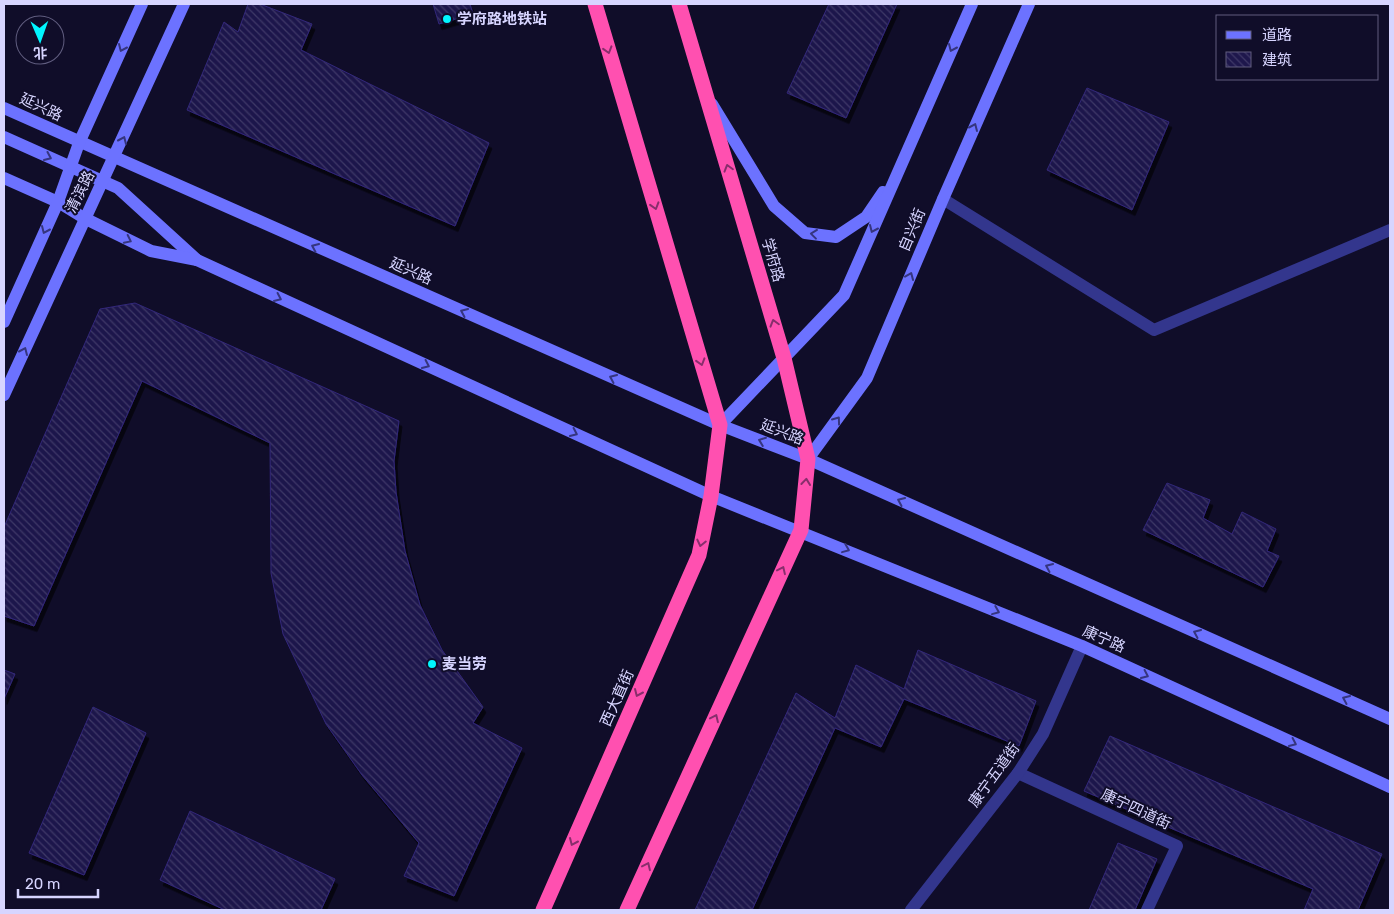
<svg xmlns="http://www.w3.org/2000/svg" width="1394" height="914" viewBox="0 0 1394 914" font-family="Rubik,'Noto Sans SC',sans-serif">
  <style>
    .building { fill: url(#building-back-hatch); stroke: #32277a; filter: url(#shadow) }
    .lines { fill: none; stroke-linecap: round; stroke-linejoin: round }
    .lane { stroke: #33368d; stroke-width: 12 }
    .street { stroke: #33368d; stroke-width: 12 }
    .secondary { stroke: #6c72ff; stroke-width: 12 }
    .highway { stroke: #ff50b0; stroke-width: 15 }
    .oneway { stroke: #35357f }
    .oneway2 { stroke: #882e6c }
    .poi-dot { fill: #01f6ff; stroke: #100d29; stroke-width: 2 }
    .labels { text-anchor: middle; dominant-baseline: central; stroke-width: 4; stroke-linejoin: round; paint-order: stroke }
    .poi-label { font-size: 15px; font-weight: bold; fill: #d7d5ff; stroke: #100d29; text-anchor: start }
    .street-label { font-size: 15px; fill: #d7d5ff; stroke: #100d29 }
  </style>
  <defs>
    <pattern id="building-back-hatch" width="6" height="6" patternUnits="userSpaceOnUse" patternTransform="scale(1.25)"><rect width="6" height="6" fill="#1e174c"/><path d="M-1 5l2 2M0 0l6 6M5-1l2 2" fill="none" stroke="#3e3867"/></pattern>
    <filter id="shadow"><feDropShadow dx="3" dy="5.5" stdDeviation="0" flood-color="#0009"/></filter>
  </defs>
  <rect width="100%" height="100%" fill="#100d29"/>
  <!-- building -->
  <g class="building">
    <path d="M248,4H260L312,24L301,50L489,143L455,226L187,110L224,22L238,32Z"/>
    <path d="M433,4H470L473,14L439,24Z"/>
    <path d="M829,4H897L846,118L787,93Z"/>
    <path d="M1087,88L1169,122L1132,210L1047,170Z"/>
    <path d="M135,303L399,421L394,461L396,492L405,551L420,605L442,650L483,707L473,723L522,748L454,896L404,876L419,843L362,775L326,724L283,634L271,573L270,443L142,381L34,626L4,616V527L100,309Z"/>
    <path d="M1167,483L1210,500L1203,518L1232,534L1242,512L1276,529L1267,551L1279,556L1263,587L1143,530Z"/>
    <path d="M918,650L1036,701L1019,746L904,699L881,747L835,728L752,910H695L796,693L835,718L856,665L904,689Z"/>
    <path d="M4,670L15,674L4,699Z"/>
    <path d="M93,707L146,733L84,875L29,853Z"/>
    <path d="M1110,736L1382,854L1358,910H1304L1313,889L1084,791Z"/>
    <path d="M190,811L335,879L321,910H225L160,880Z"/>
    <path d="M1118,843L1157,859L1135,910H1089Z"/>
  </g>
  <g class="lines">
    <!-- lane -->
    <path class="lane" d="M943,199L1154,330L1390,230"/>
    <!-- street -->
    <g class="street">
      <path d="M1018,773L1177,846L1147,910"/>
      <path d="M911,910L1018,773L1043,734L1082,646"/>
    </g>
    <!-- secondary -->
    <g class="secondary">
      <path d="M712,104L774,206L805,233L836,237L866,217L883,192"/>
      <path d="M4,108L720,425L808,459L1390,719"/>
      <path d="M4,137L118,188L197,260"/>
      <path d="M4,178L58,202L84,218L151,251L197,260L711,496L1082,646L1390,787"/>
      <path d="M4,322L58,202L79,143L142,4"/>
      <path d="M4,395C63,264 125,135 184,4"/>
      <path d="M720,425L844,295L972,4"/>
      <path d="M808,459L867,378L943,199L1029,4"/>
    </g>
    <!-- highway -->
    <g class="highway">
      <path d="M543,910L699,555L711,496L720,425L595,4"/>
      <path d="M627,910L801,530L808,459L784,358L679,4"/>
    </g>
  </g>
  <!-- one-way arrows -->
  <defs><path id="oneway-chevron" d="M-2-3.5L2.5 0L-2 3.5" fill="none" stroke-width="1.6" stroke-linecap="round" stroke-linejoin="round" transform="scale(1.25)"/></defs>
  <g class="oneway">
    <use href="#oneway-chevron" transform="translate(122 48) rotate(114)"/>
    <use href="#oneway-chevron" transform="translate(952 48) rotate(114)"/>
    <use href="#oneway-chevron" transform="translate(974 127) rotate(-66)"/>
    <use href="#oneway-chevron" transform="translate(123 140) rotate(-66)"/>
    <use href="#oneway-chevron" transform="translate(48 157) rotate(24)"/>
    <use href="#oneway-chevron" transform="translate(873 229) rotate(114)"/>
    <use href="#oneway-chevron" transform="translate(45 230) rotate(114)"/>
    <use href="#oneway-chevron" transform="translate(814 234) rotate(-173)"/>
    <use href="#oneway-chevron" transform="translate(128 240) rotate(26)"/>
    <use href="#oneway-chevron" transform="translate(315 247) rotate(-156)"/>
    <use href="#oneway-chevron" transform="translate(910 276) rotate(-67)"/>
    <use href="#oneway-chevron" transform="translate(278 298) rotate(25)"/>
    <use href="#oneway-chevron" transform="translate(464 312) rotate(-156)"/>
    <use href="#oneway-chevron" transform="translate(24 351) rotate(-66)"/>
    <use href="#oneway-chevron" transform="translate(426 365) rotate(25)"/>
    <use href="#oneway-chevron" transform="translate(613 378) rotate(-156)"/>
    <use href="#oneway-chevron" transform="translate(837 420) rotate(-54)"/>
    <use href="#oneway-chevron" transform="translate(574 433) rotate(25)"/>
    <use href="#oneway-chevron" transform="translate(762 441) rotate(-159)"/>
    <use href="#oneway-chevron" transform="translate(901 501) rotate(-156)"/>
    <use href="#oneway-chevron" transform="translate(846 549) rotate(22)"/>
    <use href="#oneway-chevron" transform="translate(1049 567) rotate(-156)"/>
    <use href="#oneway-chevron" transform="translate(996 611) rotate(22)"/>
    <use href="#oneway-chevron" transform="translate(1197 633) rotate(-156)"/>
    <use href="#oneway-chevron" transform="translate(1145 675) rotate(25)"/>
    <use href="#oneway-chevron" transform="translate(1346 699) rotate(-156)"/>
    <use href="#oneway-chevron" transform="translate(1293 743) rotate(25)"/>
  </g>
  <g class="oneway2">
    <use href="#oneway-chevron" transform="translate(608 50) rotate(73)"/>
    <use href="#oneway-chevron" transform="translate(728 168) rotate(-106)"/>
    <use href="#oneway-chevron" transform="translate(655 206) rotate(73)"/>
    <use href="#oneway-chevron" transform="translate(774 323) rotate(-106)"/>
    <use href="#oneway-chevron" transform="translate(701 362) rotate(73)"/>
    <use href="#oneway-chevron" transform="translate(806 482) rotate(-84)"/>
    <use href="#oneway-chevron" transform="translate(701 543) rotate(103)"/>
    <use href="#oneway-chevron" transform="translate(782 570) rotate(-65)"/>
    <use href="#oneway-chevron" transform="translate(638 693) rotate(114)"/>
    <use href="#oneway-chevron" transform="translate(715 718) rotate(-65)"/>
    <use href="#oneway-chevron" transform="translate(573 842) rotate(114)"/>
    <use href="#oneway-chevron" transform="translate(647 866) rotate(-65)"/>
  </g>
  <!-- markers -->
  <g class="poi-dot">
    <circle cx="447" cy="19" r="5"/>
    <circle cx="432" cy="664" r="5"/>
  </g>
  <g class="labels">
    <!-- poi labels -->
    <g class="poi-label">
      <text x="457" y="19">学府路地铁站</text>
      <text x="442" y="664">麦当劳</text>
    </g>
    <!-- street labels -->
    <g class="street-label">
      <text transform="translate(41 107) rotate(25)">延兴路</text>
      <text transform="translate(80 192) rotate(-63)">清滨路</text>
      <text transform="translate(912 230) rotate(-67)">自兴街</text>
      <text transform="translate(773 260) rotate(74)">学府路</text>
      <text transform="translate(411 271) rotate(24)">延兴路</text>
      <text transform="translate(782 432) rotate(21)">延兴路</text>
      <text transform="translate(1104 639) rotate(24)">康宁路</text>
      <text transform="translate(617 698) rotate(-66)">西大直街</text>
      <text transform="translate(994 775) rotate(-54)">康宁五道街</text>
      <text transform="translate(1136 809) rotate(25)">康宁四道街</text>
    </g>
  </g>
  <!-- border -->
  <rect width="1394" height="914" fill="none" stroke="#d7d5ff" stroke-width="10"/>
  <!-- legend -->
  <rect x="1216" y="15" width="162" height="65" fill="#100d29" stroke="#605d7f"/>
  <rect x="1226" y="31" width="25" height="8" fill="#6c72ff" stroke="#605d7f"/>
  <text x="1262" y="40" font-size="15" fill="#d7d5ff">道路</text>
  <rect x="1226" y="52" width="25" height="15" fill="url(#building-back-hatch)" stroke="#605d7f"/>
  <text x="1262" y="65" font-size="15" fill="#d7d5ff">建筑</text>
  <!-- north arrow -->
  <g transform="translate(40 40) rotate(178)"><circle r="24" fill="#100d29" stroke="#605d7f"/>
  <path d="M0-4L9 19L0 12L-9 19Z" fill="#01f6ff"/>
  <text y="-8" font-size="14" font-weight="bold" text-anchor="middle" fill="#d7d5ff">北</text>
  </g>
  <!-- scale -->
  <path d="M18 889v8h80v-8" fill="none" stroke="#d7d5ff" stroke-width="2.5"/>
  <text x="25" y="889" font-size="15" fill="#d7d5ff" stroke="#100d29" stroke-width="4" paint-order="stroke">20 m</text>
</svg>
